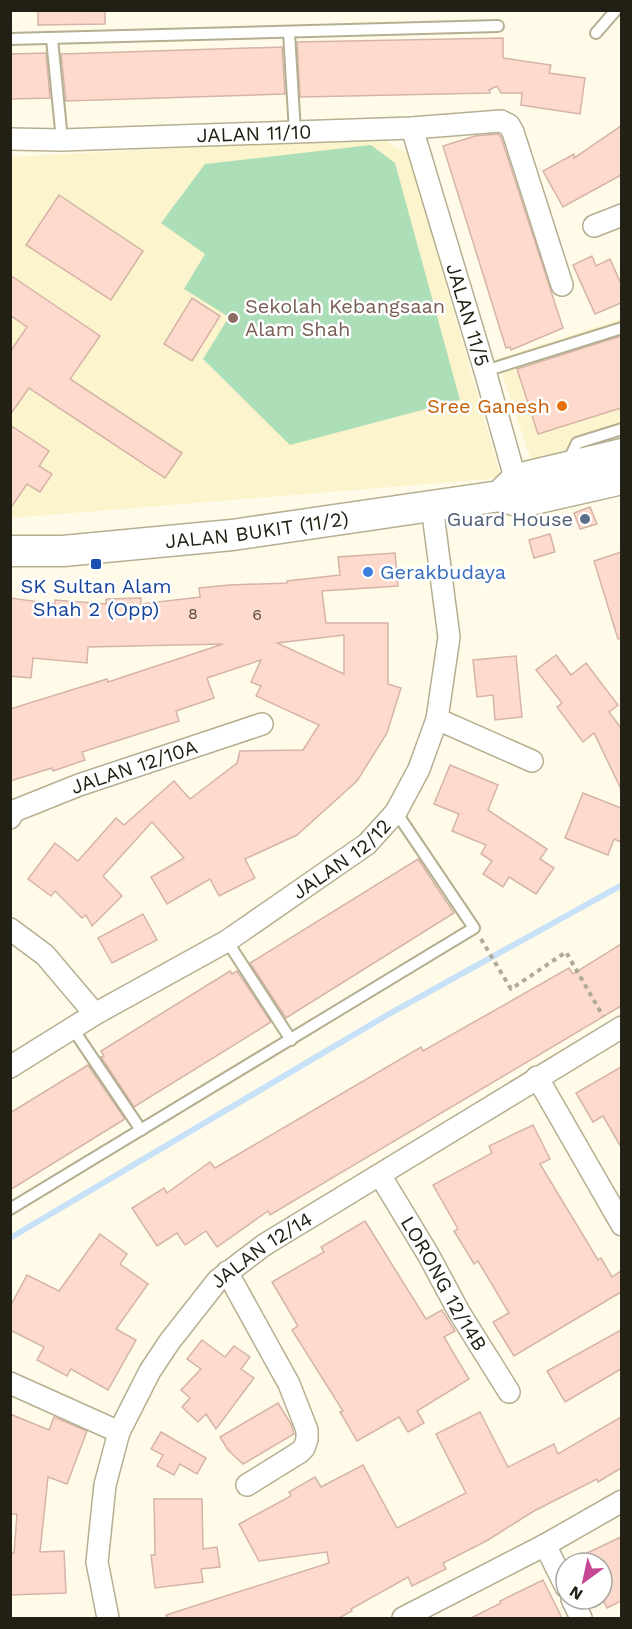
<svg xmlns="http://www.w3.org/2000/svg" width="632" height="1629" viewBox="0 0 632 1629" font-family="'Work Sans',sans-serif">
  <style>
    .built { fill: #fcf4cc }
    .green { fill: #acdeb8 }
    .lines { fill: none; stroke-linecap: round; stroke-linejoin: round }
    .stream { stroke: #c7e1f9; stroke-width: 6 }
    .building { fill: #fedacd; stroke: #d5b4a8; stroke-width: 1.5; fill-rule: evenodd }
    .lane-casing { stroke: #b5af91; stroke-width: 14 }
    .street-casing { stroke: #b5af91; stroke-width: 24 }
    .secondary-casing { stroke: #b5af91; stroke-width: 33 }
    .path { stroke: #aeaa9a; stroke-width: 4; stroke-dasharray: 4.5 4.5; stroke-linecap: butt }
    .lane { stroke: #fff; stroke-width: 10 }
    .street { stroke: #fff; stroke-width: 21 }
    .secondary { stroke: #fff; stroke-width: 30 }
    .education-dot { fill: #8d6e63; stroke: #fff; stroke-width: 2 }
    .food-dot { fill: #e8710a; stroke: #fff; stroke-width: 2 }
    .service-dot { fill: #5c6f8a; stroke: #fff; stroke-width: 2 }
    .transit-dot { fill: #1a4fb4; stroke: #fff; stroke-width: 2 }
    .shop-dot { fill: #3f7fe0; stroke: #fff; stroke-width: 2 }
    .labels { text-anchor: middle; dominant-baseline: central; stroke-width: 5; stroke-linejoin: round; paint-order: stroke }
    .number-label { font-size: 16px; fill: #594e42 }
    .street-label { font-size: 20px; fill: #222014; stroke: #fff }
    .education-label { font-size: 20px; fill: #785e54; stroke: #fff; text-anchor: start }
    .food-label { font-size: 20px; fill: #c56008; stroke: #fff; text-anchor: end }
    .service-label { font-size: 20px; fill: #4e5e75; stroke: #fff; text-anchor: end }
    .shop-label { font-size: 20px; fill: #366cbe; stroke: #fff; text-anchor: start }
    .transit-label { font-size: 20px; fill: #164399; stroke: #fff }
  </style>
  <rect width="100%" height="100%" fill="#fffbe8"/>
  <!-- built -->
  <g class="built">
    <path d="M378,137L409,154L501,478L11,518V157Z"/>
    <path d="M621,319V439L534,468L497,359Z"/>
  </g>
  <!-- green -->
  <path class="green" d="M371,145L395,163L460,400L290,445L203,359L229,317L184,289L205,254L161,223L205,164Z"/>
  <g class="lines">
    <!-- stream -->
    <path class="stream" d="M10,1238L389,1014L622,885"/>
  </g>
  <!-- building -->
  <g class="building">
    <path d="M38,10H105V24L38,25Z"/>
    <path d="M503,38V58L551,65L549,73L585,78L580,114L521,105L522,93H501L497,86L489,90L490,93L300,97L297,42Z"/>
    <path d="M282,47L285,94L66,101L61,54Z"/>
    <path d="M46,53L50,98L10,99V54Z"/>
    <path d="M621,126V175L563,207L543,171L574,154V158Z"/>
    <path d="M498,134L501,137L563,328L511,350L510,347L506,348L443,146L475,136Z"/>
    <path d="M59,195L143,251L111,300L26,245Z"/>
    <path d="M592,256L596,266L610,259L621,284V303L595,314L573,265Z"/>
    <path d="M10,275L100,336L70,379L182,453L165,478L29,388L10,415V352L27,327L10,315Z"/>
    <path d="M192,298L220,316L192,361L164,344Z"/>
    <path d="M621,336V408L538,434L517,369Z"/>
    <path d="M10,425L49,451L39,466L52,474L40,492L27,484L10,509Z"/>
    <path d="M590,507L597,524L580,529L574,513Z"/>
    <path d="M550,534L555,552L534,558L529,540Z"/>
    <path d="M621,552V638L618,639L594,561Z"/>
    <path d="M395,553L398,586L322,591L326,623H388V684L401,688L387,733L357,781L297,835L245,859L255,878L219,896L210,879L167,904L151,877L184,858L152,822L103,876L122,896L92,926L86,915L82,918L55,891L51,896L28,879L55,843L78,861L116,818L124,825L174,781L190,799L237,763L240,751L303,750L319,725L256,696L261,686L251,682L261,660L207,678L214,698L176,711L179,721L82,752L85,760L53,771L52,768L10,781V709L107,679L108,682L223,644L88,647L87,663L33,658L31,678L10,676V598L55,604V600L106,604V599L141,598V604L200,597L199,588L230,585L287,583V581L340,575L338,557ZM344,635V674L277,643Z"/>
    <path d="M556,655L571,675L586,663L618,705L609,712L621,728V789L594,733L583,742L557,707L562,703L536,670Z"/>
    <path d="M516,656L522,717L495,720L493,695L477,697L473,660Z"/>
    <path d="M450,765L498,785L488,810L547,849L540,859L554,868L536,894L509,877L503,887L483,874L492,861L481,854L486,845L452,831L459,814L434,804Z"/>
    <path d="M583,793L621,808V842L614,839L608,855L565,838Z"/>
    <path d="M418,859L454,913L286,1018L250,963Z"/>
    <path d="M143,914L157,940L112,963L98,938Z"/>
    <path d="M621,944V1006L270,1215L268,1211L217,1247L206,1231L185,1245L177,1233L157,1246L132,1208L164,1188L167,1193L210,1162L215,1168L421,1047L423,1051L569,968L573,974Z"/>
    <path d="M230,971L232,974L237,971L271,1022L134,1107L101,1057L104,1056L101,1051Z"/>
    <path d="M88,1065L125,1119L10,1190V1113Z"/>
    <path d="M621,1067V1147L603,1116L593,1122L576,1093Z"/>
    <path d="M533,1125L550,1159L540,1164L598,1260L601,1258L612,1277L621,1271V1292L514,1356L493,1322L509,1313L478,1261L474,1264L454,1231L458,1229L433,1185L492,1153L489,1146Z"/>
    <path d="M365,1221L426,1319L442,1310L455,1331L444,1337L469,1379L417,1411L424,1423L408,1432L399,1417L357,1441L340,1412L343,1411L292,1330L298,1326L272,1282L324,1252L321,1247Z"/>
    <path d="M100,1234L127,1254L120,1264L148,1284L116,1329L136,1340L108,1390L71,1369L67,1376L37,1360L44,1347L10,1330V1307L27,1275L59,1291Z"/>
    <path d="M621,1330V1369L565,1402L547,1371Z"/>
    <path d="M202,1340L225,1357L234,1346L250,1357L241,1369L254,1378L216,1429L206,1414L198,1422L182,1407L190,1398L181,1390L201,1369L187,1359Z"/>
    <path d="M278,1403L291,1424L294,1434L243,1464L228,1450L220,1437Z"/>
    <path d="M480,1412L508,1467L554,1444L558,1454L621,1417V1468L598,1482L597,1479L534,1511L488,1540L443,1563L446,1569L412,1586L408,1577L351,1609L352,1611L339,1618H167L166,1615L329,1563L327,1552L259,1561L239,1524L291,1496L289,1492L315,1477L321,1487L363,1465L397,1528L466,1493L436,1434Z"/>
    <path d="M10,1414L49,1430L54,1417L87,1431L67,1484L48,1477L40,1552L64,1551L66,1593L10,1595V1553H14L17,1514H10Z"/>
    <path d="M161,1432L206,1458L197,1474L180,1464L174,1475L157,1466L163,1455L151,1449Z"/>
    <path d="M154,1499H202L203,1549L217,1547L220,1567L201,1569L203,1582L155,1588L151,1555H155Z"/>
    <path d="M621,1537V1601L607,1608L602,1598V1563L568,1562Z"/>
    <path d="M543,1580L562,1618H471L501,1603L500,1601Z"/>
  </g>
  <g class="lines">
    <defs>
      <g id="lane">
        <path d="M289,33L295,132"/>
        <path d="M596,33L616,10"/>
        <path d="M10,39L498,26"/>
        <path d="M52,39L62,140"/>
        <path d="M485,371L622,328"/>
        <path d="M568,462L577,443L622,429"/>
        <path d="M227,941L291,1040"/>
        <path d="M73,1029L141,1130"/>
        <path d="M10,1209L474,928L396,812"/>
      </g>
      <g id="street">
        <path id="s1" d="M412,128L485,371L519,492"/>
        <path id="s2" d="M10,139L62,140L295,132L412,128L501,121L509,125L513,132L562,285"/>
        <path d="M594,226L622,215"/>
        <path d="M437,719L532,761"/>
        <path id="s3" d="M10,818L14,811L79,785L262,724"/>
        <path d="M10,929L45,955L95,1014"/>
        <path id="s4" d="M10,1067L95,1014L227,941L367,844L396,812L419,769L437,719L449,637L432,506"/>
        <path d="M537,1077L622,1225"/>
        <path id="s5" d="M380,1175L429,1256L459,1312L509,1392"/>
        <path d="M227,1272L289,1384L307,1430V1439L304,1448L300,1452L247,1485"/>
        <path d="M10,1383L119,1432"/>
        <path d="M545,1545L566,1587"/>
        <path d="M572,1599L581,1618"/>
        <path id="s6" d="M108,1618L97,1562L105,1485L119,1432L150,1371L170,1341L218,1280L264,1245L622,1027"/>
        <path d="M403,1618L545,1545L622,1501"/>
      </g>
      <g id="secondary">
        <path d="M500,496L517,479L622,454"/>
        <path id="s7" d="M10,551H63L232,535L500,496L521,502L622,479"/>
      </g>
    </defs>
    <!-- lane casing -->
    <use href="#lane" class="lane-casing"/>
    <!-- street casing -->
    <use href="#street" class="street-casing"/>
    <!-- secondary casing -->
    <use href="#secondary" class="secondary-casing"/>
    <!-- path -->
    <path class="path" d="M481,939L511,989L566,952L603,1016"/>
    <!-- lane -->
    <use href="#lane" class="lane"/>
    <!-- street -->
    <use href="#street" class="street"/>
    <!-- secondary -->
    <use href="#secondary" class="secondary"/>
  </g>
  <!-- markers -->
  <circle class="education-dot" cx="233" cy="318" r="6"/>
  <circle class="food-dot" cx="562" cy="406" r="6"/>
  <circle class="service-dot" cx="585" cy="519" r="6"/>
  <rect class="transit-dot" x="90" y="558" width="12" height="12" rx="3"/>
  <circle class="shop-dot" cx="368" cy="572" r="6"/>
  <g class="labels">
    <!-- number labels -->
    <g class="number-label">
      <text x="193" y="613">8</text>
      <text x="257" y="614">6</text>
    </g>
    <!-- street labels -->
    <g class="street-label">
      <text stroke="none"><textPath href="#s2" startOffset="244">JALAN 11/10</textPath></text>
      <text stroke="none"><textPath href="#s1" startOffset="195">JALAN 11/5</textPath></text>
      <text stroke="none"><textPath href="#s7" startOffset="248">JALAN BUKIT (11/2)</textPath></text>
      <text stroke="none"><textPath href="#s3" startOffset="136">JALAN 12/10A</textPath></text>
      <text stroke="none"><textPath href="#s4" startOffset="392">JALAN 12/12</textPath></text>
      <text stroke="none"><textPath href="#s6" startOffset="424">JALAN 12/14</textPath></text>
      <text stroke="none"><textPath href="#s5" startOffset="126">LORONG 12/14B</textPath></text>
    </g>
    <!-- education labels -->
    <g class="education-label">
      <text x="245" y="306">Sekolah Kebangsaan<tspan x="245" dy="23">Alam Shah</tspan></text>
    </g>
    <!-- food labels -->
    <g class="food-label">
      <text x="550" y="406">Sree Ganesh</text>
    </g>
    <!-- service labels -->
    <g class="service-label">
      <text x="573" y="519">Guard House</text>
    </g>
    <!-- shop labels -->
    <g class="shop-label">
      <text x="380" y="572">Gerakbudaya</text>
    </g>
    <!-- transit labels -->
    <g class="transit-label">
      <text x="96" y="586">SK Sultan Alam<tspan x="96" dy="23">Shah 2 (Opp)</tspan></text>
    </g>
  </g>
  <!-- border -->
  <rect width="632" height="1629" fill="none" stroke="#222014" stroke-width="24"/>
  <!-- north arrow -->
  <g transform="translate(584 1581) rotate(213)"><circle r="28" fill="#ffffff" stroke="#a7a6a1" stroke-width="1.5"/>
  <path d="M0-4.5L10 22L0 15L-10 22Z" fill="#c64794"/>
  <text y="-9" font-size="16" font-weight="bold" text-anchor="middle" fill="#222014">N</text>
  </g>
</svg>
